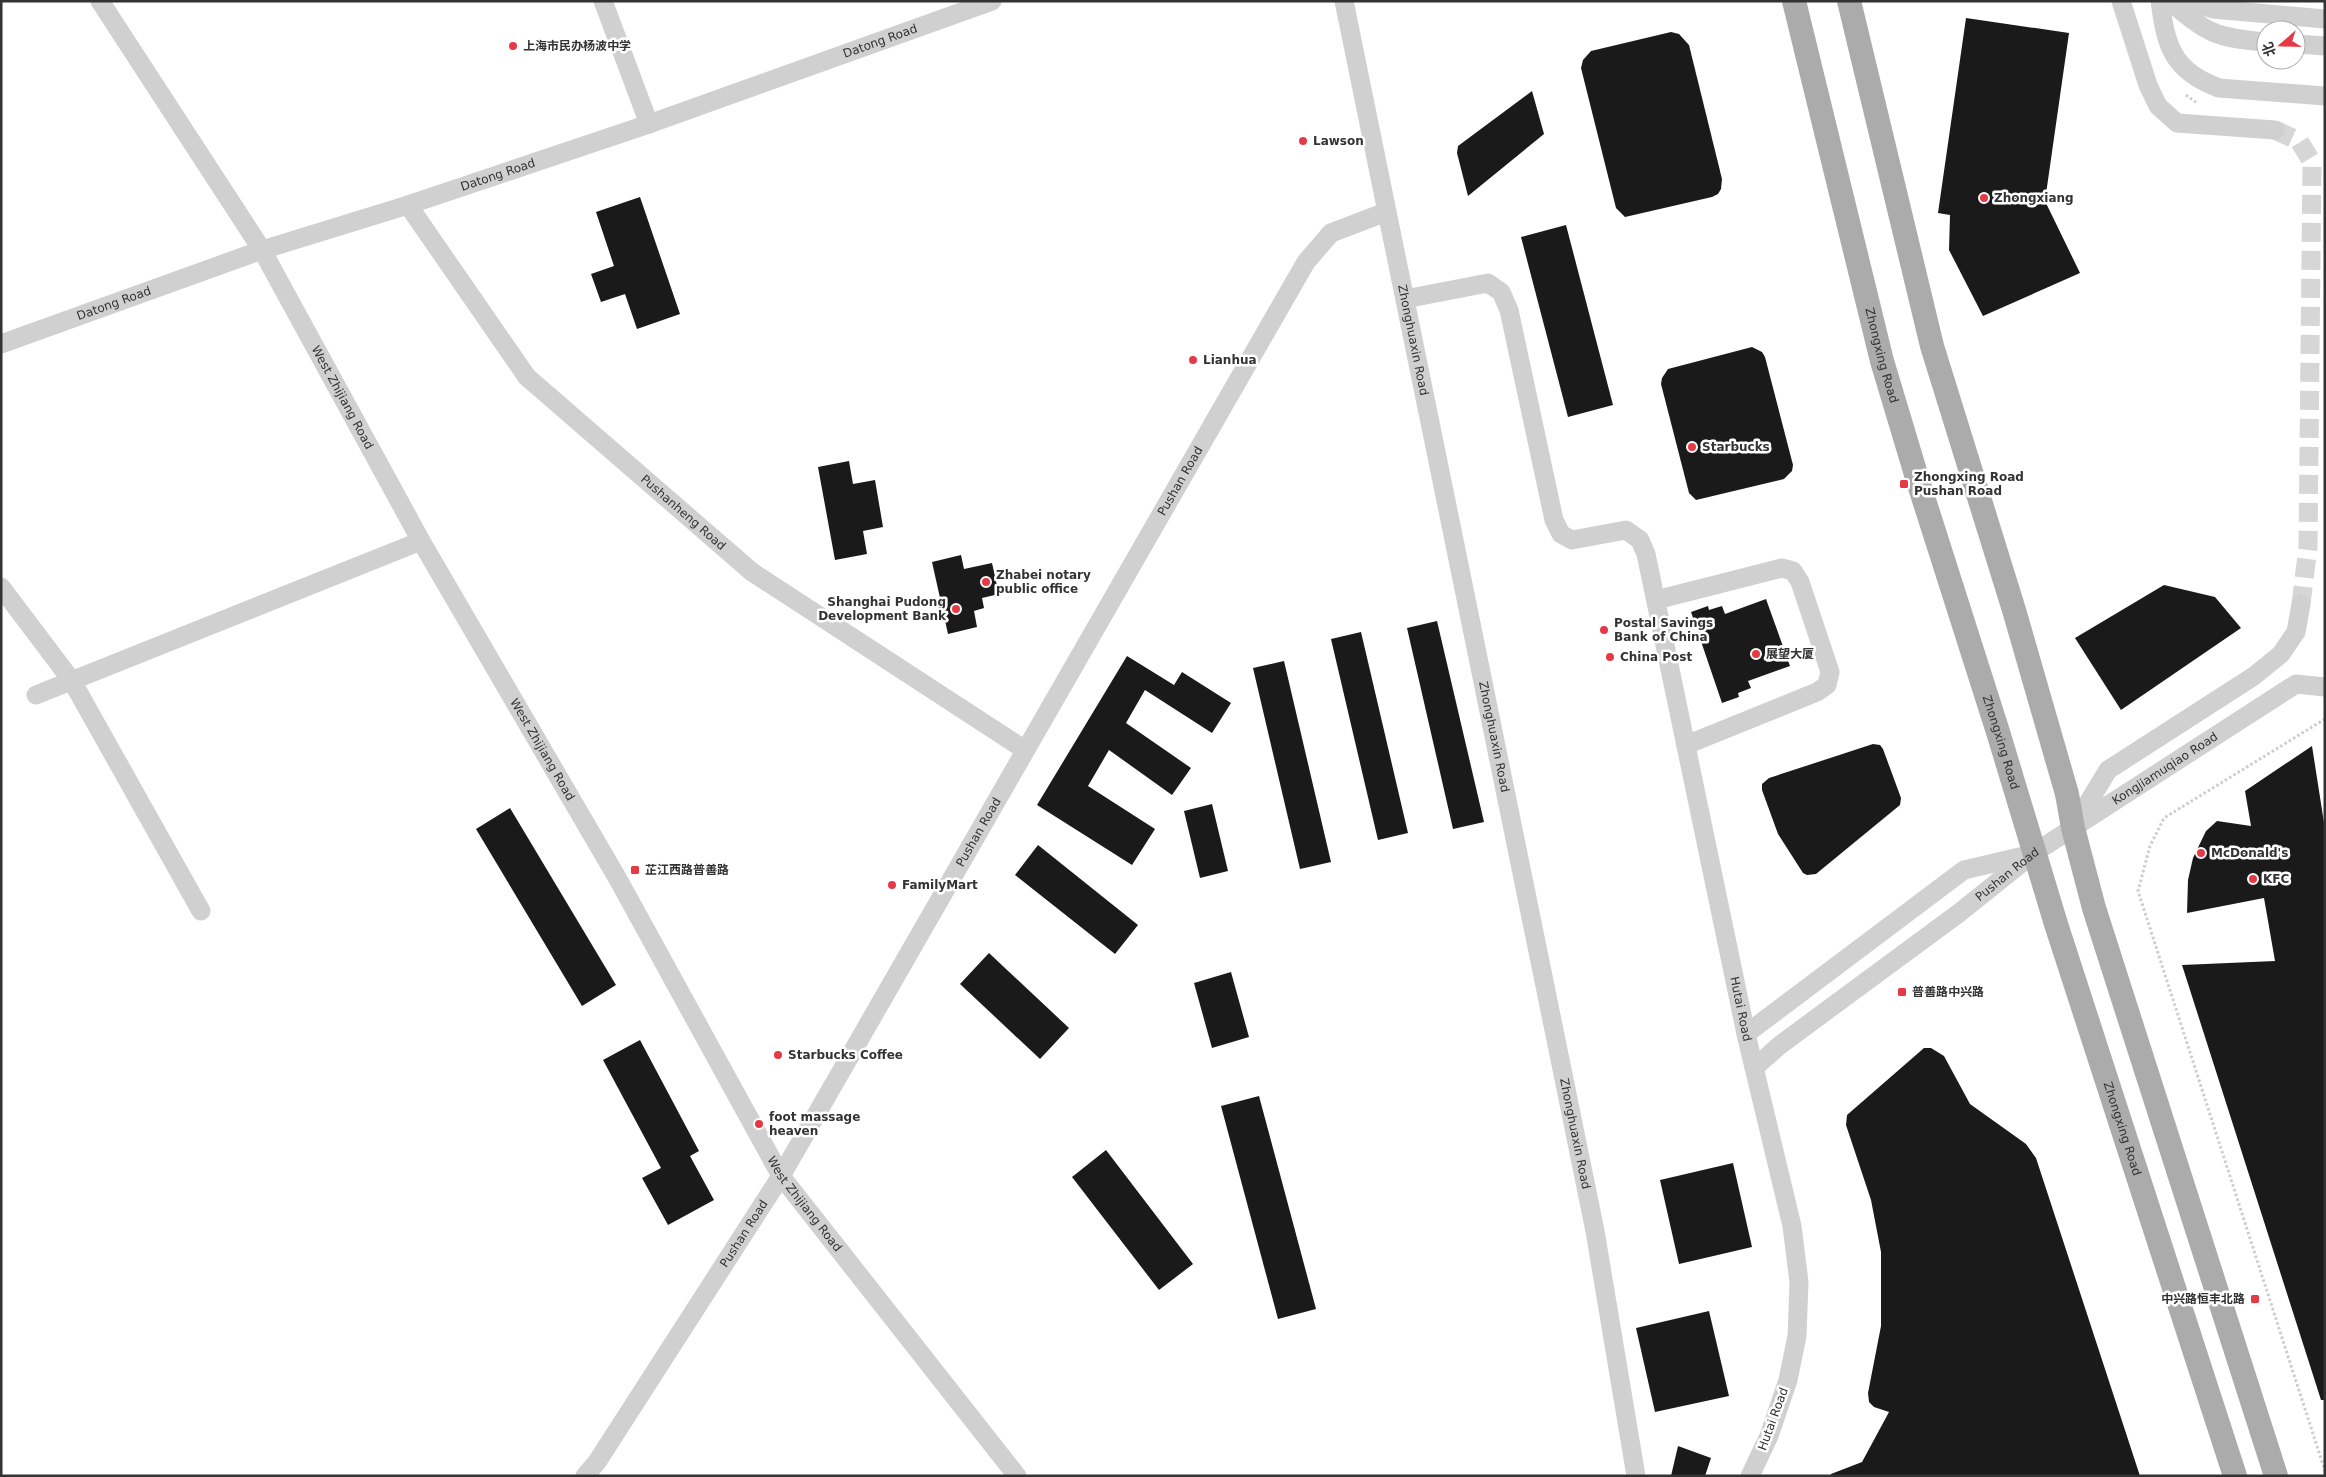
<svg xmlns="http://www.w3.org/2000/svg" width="2326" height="1477" viewBox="0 0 2326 1477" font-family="'DejaVu Sans','Noto Sans SC',sans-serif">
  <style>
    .building { fill: #1a1a1a }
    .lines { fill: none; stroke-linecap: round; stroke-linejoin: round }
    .minor-tunnel { stroke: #d6d6d6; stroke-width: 19; stroke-dasharray: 19 9; stroke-linecap: butt }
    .path { stroke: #cdcdcd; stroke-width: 3; stroke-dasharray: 2.5 2.5; stroke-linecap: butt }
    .minor { stroke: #d0d0d0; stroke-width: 19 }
    .major { stroke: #ababab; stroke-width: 24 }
    .poi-dot { fill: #e63946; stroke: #fff; stroke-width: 2 }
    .labels { text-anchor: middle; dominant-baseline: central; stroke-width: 5; stroke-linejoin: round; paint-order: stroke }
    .street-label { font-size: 12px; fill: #333; stroke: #fff }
    .poi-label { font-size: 12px; font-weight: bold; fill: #333; stroke: #fff; text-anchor: start }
  </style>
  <rect width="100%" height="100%" fill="#fff"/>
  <!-- building -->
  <g class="building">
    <path d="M1966,18L2069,33L2045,201L2080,273L1983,316L1949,250L1950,215L1938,213Z"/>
    <path d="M1671,32L1679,34L1689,45L1722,179L1721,189L1718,194L1712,197L1625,217L1616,208L1581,68L1583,60L1591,51Z"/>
    <path d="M1532,91L1544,134L1468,196L1457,153L1458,146Z"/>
    <path d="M640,197L680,314L637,329L625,294L601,302L591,274L614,266L596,212Z"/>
    <path d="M1566,225L1613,405L1568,417L1521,237Z"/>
    <path d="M1752,347L1762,352L1765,357L1793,465L1792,471L1784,479L1696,500L1689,493L1661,384L1662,378L1668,369Z"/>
    <path d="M849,461L853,484L875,480L883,527L863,531L867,554L835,560L818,467Z"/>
    <path d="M961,555L964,569L992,563L999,594L982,598L984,608L974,611L977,627L948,634L932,562Z"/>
    <path d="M2164,585L2215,597L2241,628L2121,710L2075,638Z"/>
    <path d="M1766,599L1790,666L1748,681L1751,688L1738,693L1739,697L1722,703L1691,612L1708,606L1709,610L1722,606L1725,614Z"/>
    <path d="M1437,621L1484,822L1453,829L1407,628Z"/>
    <path d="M1361,632L1408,833L1378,840L1331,639Z"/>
    <path d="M1127,656L1174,685L1182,672L1231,703L1212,733L1145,690L1126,723L1191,768L1172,795L1109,750L1088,786L1155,829L1132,865L1037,805Z"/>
    <path d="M1284,661L1331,862L1300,869L1253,668Z"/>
    <path d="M1873,744L1880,745L1883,749L1901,798L1900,805L1816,874L1807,875L1803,873L1778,834L1762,790V784L1769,778Z"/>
    <path d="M2312,746L2325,829V1400H2321L2182,965L2275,961L2264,898L2187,913L2188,880L2193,858L2206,831L2217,821L2251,826L2245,791Z"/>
    <path d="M1212,804L1228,871L1200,878L1184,811Z"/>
    <path d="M510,808L616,985L582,1006L476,829Z"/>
    <path d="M1038,845L1138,925L1115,954L1015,875Z"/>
    <path d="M989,953L1069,1028L1040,1059L960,984Z"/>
    <path d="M1231,972L1249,1037L1212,1048L1194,983Z"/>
    <path d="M640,1040L699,1151L690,1156L714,1200L668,1225L642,1178L661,1168L603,1060Z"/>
    <path d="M1924,1048H1931L1944,1056L1970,1104L2026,1144L2036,1158L2140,1476H1831V1474L1862,1462L1889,1412L1874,1407L1869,1402L1868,1393L1881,1326V1252L1871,1200L1846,1125L1847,1115Z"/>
    <path d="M1259,1096L1316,1309L1278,1319L1221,1106Z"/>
    <path d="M1106,1150L1193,1264L1159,1290L1072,1177Z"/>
    <path d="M1733,1163L1752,1247L1679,1264L1660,1180Z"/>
    <path d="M1709,1311L1729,1396L1655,1412L1636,1328Z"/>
    <path d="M1678,1446L1711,1458L1705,1476H1671Z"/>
  </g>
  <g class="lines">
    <!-- minor-tunnel -->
    <path class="minor-tunnel" d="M2275,130L2299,141L2312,162L2308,547L2301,604"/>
    <!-- path -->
    <g class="path">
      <path d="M2186,95L2197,103"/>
      <path d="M2325,719L2164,818L2150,846L2138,891L2325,1471"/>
    </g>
    <!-- minor -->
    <g class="minor">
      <path id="s1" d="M100,1L262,250L421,541L619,881L781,1176L1017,1476"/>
      <path d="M603,1L649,124"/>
      <path id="s2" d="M1344,1L1595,1231L1636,1476"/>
      <path d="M2121,1L2148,85L2158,106L2177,123L2275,130"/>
      <path d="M2160,1C2166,47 2173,71 2219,88L2325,96"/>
      <path d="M2170,1C2206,34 2218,38 2266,42"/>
      <path d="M2189,1L2213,9L2325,19"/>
      <path d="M2296,44L2325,46"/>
      <path id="s3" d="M408,205L527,377L752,572L1025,750"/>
      <path id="s4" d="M1405,299L1488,283L1501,292L1509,310L1554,520L1561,534L1572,540L1626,530L1640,540L1646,554L1746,1034L1792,1226L1799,1282L1797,1336L1788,1380L1769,1436L1750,1476"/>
      <path id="s5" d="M1,344L262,250L408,205L649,124L992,1"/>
      <path d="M1,587L72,681L201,911"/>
      <path d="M1656,600L1782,568L1793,571L1800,582L1830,672L1827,685L1817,692L1686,745"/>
      <path d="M36,695L421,541"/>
      <path d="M2076,823L2108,770L2254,676L2281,654L2296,632L2301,604"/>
      <path d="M1746,1034L1964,870L2028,855"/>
      <path id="s6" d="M1754,1068L1780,1045L1959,913L2034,853L2296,684L2325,687"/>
      <path id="s7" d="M585,1476L597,1462L781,1176L1306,262L1331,233L1386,212"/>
    </g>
    <!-- major -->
    <g class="major">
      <path id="s8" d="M1794,1L1882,361L1918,481L1998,732L2056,924L2235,1476"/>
      <path d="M1849,1L1932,346L2014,610L2067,794L2073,828L2094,908L2276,1476"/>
    </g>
  </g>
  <!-- markers -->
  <g class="poi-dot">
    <circle cx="513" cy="46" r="5"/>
    <circle cx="1303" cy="141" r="5"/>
    <circle cx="1984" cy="198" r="5"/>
    <circle cx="1193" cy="360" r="5"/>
    <circle cx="1692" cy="447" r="5"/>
    <rect x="1899" y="479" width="10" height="10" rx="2.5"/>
    <circle cx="986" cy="582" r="5"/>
    <circle cx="956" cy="609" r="5"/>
    <circle cx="1604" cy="630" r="5"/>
    <circle cx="1756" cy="654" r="5"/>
    <circle cx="1610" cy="657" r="5"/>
    <circle cx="2201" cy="853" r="5"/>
    <rect x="630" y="865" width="10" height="10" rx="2.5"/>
    <circle cx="2253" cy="879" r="5"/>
    <circle cx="892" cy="885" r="5"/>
    <rect x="1897" y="987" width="10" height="10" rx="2.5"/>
    <circle cx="778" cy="1055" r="5"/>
    <circle cx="759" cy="1124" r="5"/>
    <rect x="2250" y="1294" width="10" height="10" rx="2.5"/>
  </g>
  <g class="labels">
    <!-- street labels -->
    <g class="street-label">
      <text stroke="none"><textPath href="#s5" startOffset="930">Datong Road</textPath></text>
      <text stroke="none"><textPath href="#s5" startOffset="525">Datong Road</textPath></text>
      <text stroke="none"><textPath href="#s5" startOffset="120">Datong Road</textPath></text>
      <text stroke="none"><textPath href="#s2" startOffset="346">Zhonghuaxin Road</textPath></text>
      <text stroke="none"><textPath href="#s8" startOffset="365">Zhongxing Road</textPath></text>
      <text stroke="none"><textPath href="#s1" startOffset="465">West Zhijiang Road</textPath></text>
      <text stroke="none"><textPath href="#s7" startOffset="1160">Pushan Road</textPath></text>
      <text stroke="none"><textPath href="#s3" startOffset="416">Pushanheng Road</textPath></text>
      <text stroke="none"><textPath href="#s2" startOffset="751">Zhonghuaxin Road</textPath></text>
      <text stroke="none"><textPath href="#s8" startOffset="770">Zhongxing Road</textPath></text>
      <text stroke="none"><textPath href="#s1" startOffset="870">West Zhijiang Road</textPath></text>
      <text stroke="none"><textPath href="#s6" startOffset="509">Kongjiamuqiao Road</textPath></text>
      <text stroke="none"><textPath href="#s7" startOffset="755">Pushan Road</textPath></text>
      <text stroke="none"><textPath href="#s6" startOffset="319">Pushan Road</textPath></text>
      <text stroke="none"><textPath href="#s4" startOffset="915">Hutai Road</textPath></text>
      <text stroke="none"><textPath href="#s8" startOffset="1175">Zhongxing Road</textPath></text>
      <text stroke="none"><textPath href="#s2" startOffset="1156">Zhonghuaxin Road</textPath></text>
      <text stroke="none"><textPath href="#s1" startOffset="1395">West Zhijiang Road</textPath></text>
      <text stroke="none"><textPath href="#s7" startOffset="290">Pushan Road</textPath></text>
      <text transform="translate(1773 1419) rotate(-70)">Hutai Road</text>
    </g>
    <!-- poi labels -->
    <g class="poi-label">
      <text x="523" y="46">上海市民办杨波中学</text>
      <text x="1313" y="141">Lawson</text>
      <text x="1994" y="198">Zhongxiang</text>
      <text x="1203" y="360">Lianhua</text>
      <text x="1702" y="447">Starbucks</text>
      <text x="1914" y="477">Zhongxing Road<tspan x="1914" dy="14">Pushan Road</tspan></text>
      <text x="996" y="575">Zhabei notary<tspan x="996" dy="14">public office</tspan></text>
      <text x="946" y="602" text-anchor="end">Shanghai Pudong<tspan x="946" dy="14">Development Bank</tspan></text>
      <text x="1614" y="623">Postal Savings<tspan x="1614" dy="14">Bank of China</tspan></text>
      <text x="1766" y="654">展望大厦</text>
      <text x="1620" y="657">China Post</text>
      <text x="2211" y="853">McDonald's</text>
      <text x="645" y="870">芷江西路普善路</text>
      <text x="2263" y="879">KFC</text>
      <text x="902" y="885">FamilyMart</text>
      <text x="1912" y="992">普善路中兴路</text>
      <text x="788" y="1055">Starbucks Coffee</text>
      <text x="769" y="1117">foot massage<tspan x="769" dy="14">heaven</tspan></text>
      <text x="2245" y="1299" text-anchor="end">中兴路恒丰北路</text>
    </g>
  </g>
  <!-- border -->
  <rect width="2326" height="1477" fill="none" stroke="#333333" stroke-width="5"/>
  <!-- north arrow -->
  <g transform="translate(2281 45) rotate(250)"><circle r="24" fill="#ffffff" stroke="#adadad"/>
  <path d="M0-4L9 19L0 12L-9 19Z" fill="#e63946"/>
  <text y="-8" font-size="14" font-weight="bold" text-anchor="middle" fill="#333333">北</text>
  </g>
</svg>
